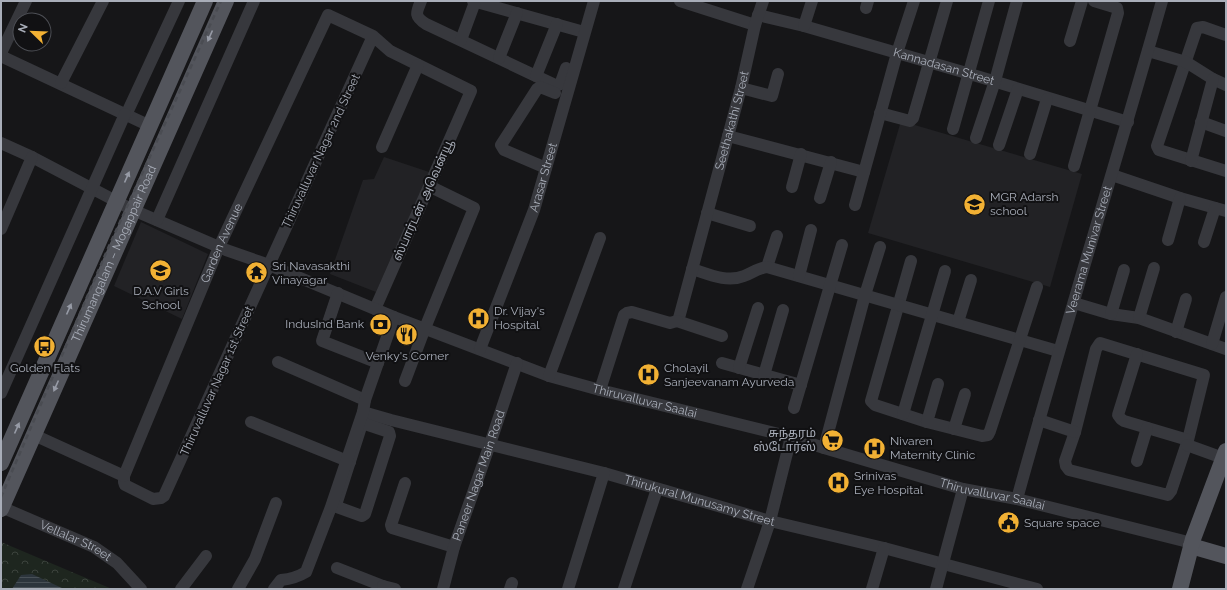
<svg xmlns="http://www.w3.org/2000/svg" width="1227" height="590" viewBox="0 0 1227 590" font-family="Raleway,'Noto Sans Tamil',sans-serif">
  <style>
    .built { fill: #222225 }
    .park { fill: url(#park-crowns) }
    .water { fill: url(#water-rules) }
    .lines { fill: none; stroke-linecap: round; stroke-linejoin: round }
    .minor { stroke: #37383d; stroke-width: 12 }
    .major { stroke: #53555c; stroke-width: 16 }
    .rail { stroke: #4a4c52; stroke-width: 2.5; stroke-dasharray: 5 4; stroke-linecap: butt }
    .oneway { fill: #979ba6 }
    .labels { text-anchor: middle; dominant-baseline: central; stroke-width: 4; stroke-linejoin: round; paint-order: stroke }
    .street-label { font-size: 12px; fill: #a8adb8; stroke: #111113 }
    .poi-label { font-size: 12px; fill: #a8adb8; stroke: #111113; text-anchor: start }
  </style>
  <defs>
    <pattern id="park-crowns" width="20" height="18" patternUnits="userSpaceOnUse"><rect width="20" height="18" fill="#1e261f"/><path d="M2 6a3 3 0 1 1 6 0M12 15a3 3 0 1 1 6 0" fill="none" stroke="#3c433d"/></pattern>
    <pattern id="water-rules" width="6" height="5" patternUnits="userSpaceOnUse"><rect width="6" height="5" fill="#2c353c"/><path d="M0 2.5h6" fill="none" stroke="#485056"/></pattern>
  </defs>
  <rect width="100%" height="100%" fill="#161618"/>
  <!-- built -->
  <g class="built">
    <path d="M901,121L1082,174L1050,287L868,233Z"/>
    <path d="M384,157L429,172L376,292L330,274L363,180L374,179Z"/>
    <path d="M141,222L208,254L182,319L114,286Z"/>
  </g>
  <!-- park -->
  <path class="park" d="M1,542L112,589H1Z"/>
  <!-- water -->
  <path class="water" d="M32,574L64,589H12L21,575Z"/>
  <g class="lines">
    <!-- minor -->
    <g class="minor">
      <path d="M26,1L2,51L1,54L5,58L150,126"/>
      <path d="M421,1C416,13 414,16 426,24L555,85H559L561,82L566,68"/>
      <path d="M473,1L584,32"/>
      <path d="M680,1L755,25"/>
      <path d="M866,8L868,1"/>
      <path id="s1" d="M758,15L804,26L970,74L1128,122"/>
      <path d="M804,26L812,1"/>
      <path d="M1226,35L1203,27L1197,28L1157,146L1159,150L1226,171"/>
      <path id="s2" d="M373,36L164,496L161,498L153,499L125,485L124,482V476L219,247L328,15L373,36L390,51L471,91L375,309"/>
      <path d="M461,40L475,2"/>
      <path d="M1070,41L1082,1"/>
      <path d="M1148,51L1186,62L1213,79L1226,85"/>
      <path d="M499,58L517,13"/>
      <path d="M536,76L557,24"/>
      <path d="M61,83L103,1"/>
      <path d="M741,88L772,96L778,74"/>
      <path d="M880,113L910,121L913,118L947,1"/>
      <path d="M126,115L179,1"/>
      <path d="M1201,122L1226,131"/>
      <path d="M953,129L989,1"/>
      <path d="M728,136L864,172"/>
      <path d="M976,138L995,81L1017,1"/>
      <path id="s3" d="M1,143L32,157L133,210L226,250L269,265L394,317L549,376L600,390L791,437L824,448L963,489L1017,499L1192,543"/>
      <path d="M999,145L1018,89"/>
      <path d="M382,147L418,65"/>
      <path d="M1030,154L1047,99"/>
      <path d="M1191,161L1213,79"/>
      <path d="M1074,166L1118,13L1117,8L1094,1"/>
      <path d="M546,168L504,150L501,145L537,89L540,87L555,93"/>
      <path d="M1112,175L1180,198L1226,211"/>
      <path d="M792,187L801,154"/>
      <path d="M820,198L831,162"/>
      <path d="M855,205L897,53L914,1"/>
      <path d="M707,213L750,226"/>
      <path d="M157,220L254,1"/>
      <path d="M1,229L32,157"/>
      <path d="M1168,240L1180,198"/>
      <path d="M1204,242L1215,208"/>
      <path d="M911,261L871,401L875,405L927,422"/>
      <path d="M767,267L777,236"/>
      <path d="M692,269C708,274 727,283 744,276C752,273 758,268 767,267L1058,351"/>
      <path d="M799,276L811,230"/>
      <path d="M338,293L322,341L378,363"/>
      <path d="M1074,303L1111,314L1139,318L1226,349"/>
      <path d="M1111,314L1124,270"/>
      <path d="M1139,318L1154,268"/>
      <path id="s4" d="M677,321L679,318L741,88L755,25L763,1"/>
      <path d="M677,321L722,336"/>
      <path d="M958,322L971,280"/>
      <path d="M1176,332L1186,299"/>
      <path d="M1100,343L1204,375L1188,440L1171,491L1168,495L1069,470L1066,466L1065,461L1075,432L1096,349Z"/>
      <path d="M1212,344L1226,297"/>
      <path id="s5" d="M480,349L534,210L594,1"/>
      <path d="M1137,354L1118,415L1121,419L1124,421L1188,440"/>
      <path d="M278,362L365,400"/>
      <path d="M722,363L801,385"/>
      <path d="M739,368L758,308"/>
      <path d="M764,375L783,310"/>
      <path d="M549,376L600,238"/>
      <path d="M405,381L425,328L474,208L429,186"/>
      <path d="M938,384L927,422L982,436L988,435L990,431L1037,287"/>
      <path d="M600,390L624,315L627,313L632,312L670,323L677,321"/>
      <path d="M1,393L125,114"/>
      <path d="M794,408L842,245"/>
      <path id="s6" d="M363,412L391,420L604,473L770,521L884,548L1037,589"/>
      <path d="M903,414L945,271"/>
      <path d="M1039,420L1075,432"/>
      <path d="M251,422L350,462"/>
      <path d="M365,424L389,432L390,436L365,514L362,516L337,507L336,505L361,427Z"/>
      <path d="M954,429L965,394"/>
      <path d="M34,435L124,476"/>
      <path d="M1187,445L1223,458"/>
      <path d="M824,448L865,295L880,247"/>
      <path d="M1137,461L1147,428"/>
      <path d="M405,483L391,525L392,528L454,547"/>
      <path id="s7" d="M1017,499C1063,332 1115,167 1162,1"/>
      <path id="s8" d="M1,507L94,547L117,563L141,589"/>
      <path d="M337,568L383,586L382,589"/>
      <path d="M383,586L395,589"/>
      <path d="M181,589L206,556"/>
      <path d="M238,589L255,559L276,503"/>
      <path d="M274,589L281,580C291,579 298,577 306,572L331,507L363,412L365,400L394,317"/>
      <path id="s9" d="M443,589L454,547L490,444L517,363"/>
      <path d="M510,589L512,583"/>
      <path d="M568,589L604,473"/>
      <path d="M624,589L657,489"/>
      <path d="M747,589L770,521L791,437"/>
      <path d="M872,589L884,548"/>
      <path d="M936,589L963,489"/>
    </g>
    <!-- major -->
    <g class="major">
      <path d="M1,463L205,1"/>
      <path id="s10" d="M1,509L226,1"/>
      <path d="M1191,546L1226,556"/>
      <path d="M1180,589L1193,539L1226,451"/>
    </g>
    <!-- rail -->
    <path class="rail" d="M1,497L109,246L221,1"/>
  </g>
  <!-- one-way arrows -->
  <defs><path id="oneway-solid" d="M-6-.8H1V-3.2L6.5 0L1 3.2V.8H-6Z"/></defs>
  <g class="oneway">
    <use href="#oneway-solid" transform="translate(210 36) rotate(114)"/>
    <use href="#oneway-solid" transform="translate(127 177) rotate(-66)"/>
    <use href="#oneway-solid" transform="translate(69 309) rotate(-66)"/>
    <use href="#oneway-solid" transform="translate(56 386) rotate(114)"/>
    <use href="#oneway-solid" transform="translate(17 428) rotate(-66)"/>
  </g>
  <!-- icons -->
  <defs>
    <symbol id="school-disc" viewBox="-11 -11 22 22"><circle r="9.5" fill="#f2b134" stroke="#111113"/><path d="M0-5L7-2L0 1L-7-2ZM-4 1L0 2.5L4 1V4Q0 6-4 4Z" fill="#111"/></symbol>
    <symbol id="temple-disc" viewBox="-11 -11 22 22"><circle r="9.5" fill="#f2b134" stroke="#111113"/><path d="M0-6L5-2H3V0L6.5 2.5H4V6H1.5V3h-3V6H-4V2.5H-6.5L-3 0V-2H-5Z" fill="#111"/></symbol>
    <symbol id="hospital-disc" viewBox="-11 -11 22 22"><circle r="9.5" fill="#f2b134" stroke="#111113"/><path d="M-5-5h3v3.5h4V-5h3V5h-3V1.5h-4V5h-3Z" fill="#111"/></symbol>
    <symbol id="bank-disc" viewBox="-11 -11 22 22"><circle r="9.5" fill="#f2b134" stroke="#111113"/><path d="M-6-4H6V4H-6ZM0-2.3a2.3 2.3 0 1 0 0 4.6a2.3 2.3 0 1 0 0-4.6Z" fill="#111"/></symbol>
    <symbol id="restaurant-disc" viewBox="-11 -11 22 22"><circle r="9.5" fill="#f2b134" stroke="#111113"/><path d="M-5-6h1v4h1v-4h1v4h1v-4h1v5L-1.5 .5V6h-2V.5L-5-1ZM5-6V6H3V1.5H1.5Q1.5-4 5-6Z" fill="#111"/></symbol>
    <symbol id="bus-disc" viewBox="-11 -11 22 22"><circle r="9.5" fill="#f2b134" stroke="#111113"/><path d="M-5-6H5V4H4V6H2V4H-2V6H-4V4H-5ZM-3.5-4V0h7V-4ZM-3.5 1.2v1.5H-2V1.2ZM2 1.2v1.5H3.5V1.2Z" fill="#111"/></symbol>
    <symbol id="supermarket-disc" viewBox="-11 -11 22 22"><circle r="9.5" fill="#f2b134" stroke="#111113"/><path d="M-6-5.5h2.5l.6 2H6L4.5 2H-2.5L-4.4-4H-6ZM-1.5 3.2a1.3 1.3 0 1 0 .1 0ZM3 3.2a1.3 1.3 0 1 0 .1 0Z" fill="#111"/></symbol>
    <symbol id="civic-disc" viewBox="-11 -11 22 22"><circle r="9.5" fill="#f2b134" stroke="#111113"/><path d="M-.6-6.5H3V-4.5H.6V-3L4-1V1h2V6H-6V1h2V-1L-.6-3ZM-1.2 2.5V6h2.4V2.5Z" fill="#111"/></symbol>
  </defs>
  <g fill-rule="evenodd">
    <use href="#school-disc" x="962" y="192" width="25" height="25"/>
    <use href="#school-disc" x="148" y="258" width="25" height="25"/>
    <use href="#temple-disc" x="244" y="260" width="25" height="25"/>
    <use href="#hospital-disc" x="466" y="306" width="25" height="25"/>
    <use href="#bank-disc" x="368" y="312" width="25" height="25"/>
    <use href="#restaurant-disc" x="394" y="322" width="25" height="25"/>
    <use href="#bus-disc" x="32" y="334" width="25" height="25"/>
    <use href="#hospital-disc" x="636" y="362" width="25" height="25"/>
    <use href="#supermarket-disc" x="820" y="428" width="25" height="25"/>
    <use href="#hospital-disc" x="862" y="436" width="25" height="25"/>
    <use href="#hospital-disc" x="826" y="470" width="25" height="25"/>
    <use href="#civic-disc" x="996" y="510" width="25" height="25"/>
  </g>
  <g class="labels">
    <!-- street labels -->
    <g class="street-label">
      <text stroke="none"><textPath href="#s1" startOffset="193">Kannadasan Street</textPath></text>
      <text stroke="none"><textPath href="#s4" startOffset="208">Seethakathi Street</textPath></text>
      <text transform="translate(321 151) rotate(-65)">Thiruvalluvar Nagar 2nd Street</text>
      <text stroke="none"><textPath href="#s5" startOffset="183">Arasar Street</textPath></text>
      <text transform="translate(423 200) rotate(-66)">ஸ்பார்டன் அவென்யூ</text>
      <text stroke="none"><textPath href="#s2" startOffset="810">Garden Avenue</textPath></text>
      <text stroke="none"><textPath href="#s7" startOffset="259">Veerama Munivar Street</textPath></text>
      <text stroke="none"><textPath href="#s10" startOffset="279">Thirumangalam – Mogappair Road</textPath></text>
      <text transform="translate(217 381) rotate(-66)">Thiruvalluvar Nagar 1st Street</text>
      <text stroke="none"><textPath href="#s3" startOffset="695">Thiruvalluvar Saalai</textPath></text>
      <text stroke="none"><textPath href="#s9" startOffset="119">Paneer Nagar Main Road</textPath></text>
      <text stroke="none"><textPath href="#s3" startOffset="1055">Thiruvalluvar Saalai</textPath></text>
      <text stroke="none"><textPath href="#s6" startOffset="348">Thirukural Munusamy Street</textPath></text>
      <text stroke="none"><textPath href="#s8" startOffset="82">Vellalar Street</textPath></text>
    </g>
    <!-- poi labels -->
    <g class="poi-label">
      <text x="990" y="197">MGR Adarsh<tspan x="990" dy="14">school</tspan></text>
      <text x="272" y="266">Sri Navasakthi<tspan x="272" dy="14">Vinayagar</tspan></text>
      <text x="161" y="291" text-anchor="middle">D.A.V Girls<tspan x="161" dy="14">School</tspan></text>
      <text x="494" y="311">Dr. Vijay's<tspan x="494" dy="14">Hospital</tspan></text>
      <text x="364" y="324" text-anchor="end">IndusInd Bank</text>
      <text x="407" y="356" text-anchor="middle">Venky's Corner</text>
      <text x="45" y="368" text-anchor="middle">Golden Flats</text>
      <text x="664" y="368">Cholayil<tspan x="664" dy="14">Sanjeevanam Ayurveda</tspan></text>
      <text x="816" y="433" text-anchor="end">சுந்தரம்<tspan x="816" dy="14">ஸ்டோர்ஸ்</tspan></text>
      <text x="890" y="441">Nivaren<tspan x="890" dy="14">Maternity Clinic</tspan></text>
      <text x="854" y="476">Srinivas<tspan x="854" dy="14">Eye Hospital</tspan></text>
      <text x="1024" y="523">Square space</text>
    </g>
  </g>
  <!-- border -->
  <rect width="1227" height="590" fill="none" stroke="#a8adb8" stroke-width="4"/>
  <!-- north arrow -->
  <g transform="translate(32 32) rotate(293)"><circle r="19" fill="#111113" stroke="#4d4f55"/>
  <path d="M0-3L7 15L0 10L-7 15Z" fill="#f2b134"/>
  <text y="-6" font-size="11" font-weight="bold" text-anchor="middle" fill="#a8adb8">N</text>
  </g>
</svg>
